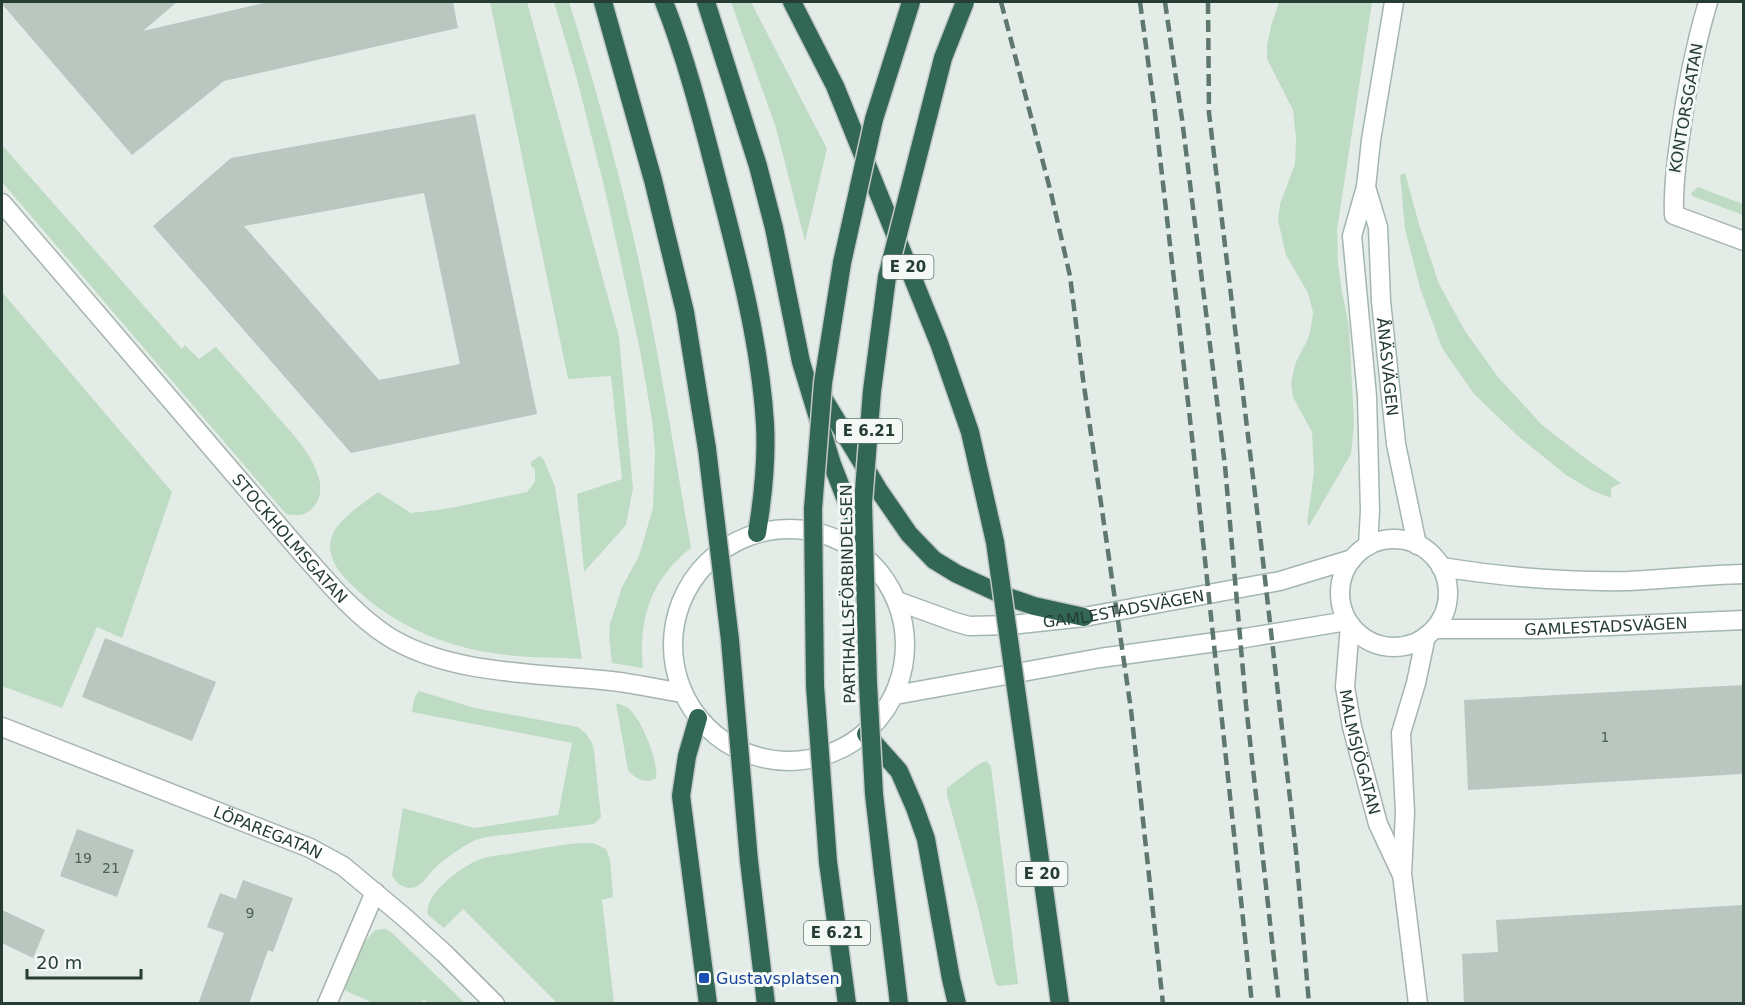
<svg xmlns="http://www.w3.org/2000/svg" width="1745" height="1005" viewBox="0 0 1745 1005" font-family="'DejaVu Sans',sans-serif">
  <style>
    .green { fill: #bedcc3 }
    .building { fill: #b9c7c0; fill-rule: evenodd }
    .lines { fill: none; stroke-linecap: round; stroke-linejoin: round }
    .street-casing { stroke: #a7b4ae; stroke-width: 21 }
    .secondary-casing { stroke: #a3b7ae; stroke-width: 21 }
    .highway-casing { stroke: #c2c9c6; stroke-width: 21 }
    .street { stroke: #fff; stroke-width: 18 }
    .secondary { stroke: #fff; stroke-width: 18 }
    .highway { stroke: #326756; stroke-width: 18 }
    .rail { stroke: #5f786e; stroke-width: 4.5; stroke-dasharray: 12 6; stroke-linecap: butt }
    .highway-bridge-casing { stroke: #c2c9c6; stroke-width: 21; stroke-linecap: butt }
    .highway-bridge { stroke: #326756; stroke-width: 18 }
    .transit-dot { fill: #1a4fb4; stroke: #f4f9f6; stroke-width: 2 }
    .labels { text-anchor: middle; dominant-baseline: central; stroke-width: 6; stroke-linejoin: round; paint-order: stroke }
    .number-label { font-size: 14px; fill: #4a6056 }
    .shield { fill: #f4f9f6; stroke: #63756e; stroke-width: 1.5 }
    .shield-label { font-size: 15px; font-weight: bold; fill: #253d33 }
    .street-label { font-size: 16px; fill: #253d33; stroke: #f4f9f6 }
    .transit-label { font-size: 16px; fill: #164399; stroke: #f4f9f6; text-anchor: start }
  </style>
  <rect width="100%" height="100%" fill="#e4ece8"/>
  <!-- green -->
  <g class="green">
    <path d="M490,2H527L619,337L633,488L626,525L584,572L577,494L622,479L611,376L568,379Z"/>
    <path d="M554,2H569C595,85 619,171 638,257C659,353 674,450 691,548C651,579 638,619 643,668L612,663L609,636L610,624L622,587L639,556L653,508L655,450L652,420L640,350L605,190L577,79Z"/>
    <path d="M731,2H751L827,149L805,241L776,128Z"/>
    <path d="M1279,2H1372L1337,230L1338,264L1342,292L1349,326L1354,424L1351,454L1309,526L1307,523L1314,472L1312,432L1293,397L1291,384L1295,364L1307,341L1311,328L1313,312L1308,293L1286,255L1278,220L1280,204L1295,164L1296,139L1293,110L1267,59V46L1271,26Z"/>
    <path d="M2,145L182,349L185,345L199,359L216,347C239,373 262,398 284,424C296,438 309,452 316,470C321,481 323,495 315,505C307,516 299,516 286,514L2,182Z"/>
    <path d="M1405,173L1419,224L1439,284L1465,331L1498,377L1542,425L1589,461L1621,483L1611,488V498L1591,490L1566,475L1518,436L1474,394L1442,348L1420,288L1405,229L1400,175Z"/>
    <path d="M1698,187L1743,204V215L1692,196L1691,193Z"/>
    <path d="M2,292L172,492L122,638L97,627L62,708L2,686Z"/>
    <path d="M540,456L544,460L555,487L582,659C554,657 526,658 499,654C444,647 391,624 352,585C339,573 325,555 332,536C338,519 364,503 378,492L411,513L445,509L527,492L535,482V469L531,466V462Z"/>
    <path d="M419,691L475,708L578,727C587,734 592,739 594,751L601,817L594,824C570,827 545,830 521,833C507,835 489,835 476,840C462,846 448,857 437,866C427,874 421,892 405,887C399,885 395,881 392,875L403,808L474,828L558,815L572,743L412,712C413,705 414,696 419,691Z"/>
    <path d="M616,703C621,705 627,706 630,710C642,720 659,763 656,778C646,785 634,778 628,770Z"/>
    <path d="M986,761L991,766L1018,984L998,986L995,982L978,908L947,795V788L979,764Z"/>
    <path d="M593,843L606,849L610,859L613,897L602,900L614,1003H557L463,909L444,928L428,915C423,895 461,867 478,860C489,855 503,855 514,853C540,849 567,842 593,843Z"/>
    <path d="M382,929H386L392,933L465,1003H429L424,1000L419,1003H373L344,990C351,968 359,946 375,930Z"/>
  </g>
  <!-- building -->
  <g class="building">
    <path d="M2,2H177L143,31L268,2H453L458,28L224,81L132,155L2,4Z"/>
    <path d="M475,114L537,414L351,453L153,226L231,158ZM424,193L460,364L379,380L244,226Z"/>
    <path d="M105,638L216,682L192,741L82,697Z"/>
    <path d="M1743,685V774L1468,790L1464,700Z"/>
    <path d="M77,829L134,850L117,897L60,876Z"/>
    <path d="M243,880L293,898L273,952L268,950L249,1004H198L224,933L207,927L220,893L236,899Z"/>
    <path d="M1743,905V1004H1464L1462,954L1498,952L1496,920Z"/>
    <path d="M2,910L45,930L33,958L2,943Z"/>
  </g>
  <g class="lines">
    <defs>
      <g id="street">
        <path d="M1708,2C1695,46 1686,92 1680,137C1676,164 1673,189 1674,215L1744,241"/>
        <path id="s1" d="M2,203L301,552C327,581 353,613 386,635C446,674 533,673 602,680C629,682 656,689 683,693"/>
        <path id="s2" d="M1350,625L1345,687L1352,727L1378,824L1401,873"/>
        <path id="s3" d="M2,727L310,848L343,866L404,917L445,954L495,1004"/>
        <path d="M327,1004L375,892"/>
        <path d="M1418,1004L1402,874L1405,812L1401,733L1416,683L1426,636"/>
      </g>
      <g id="secondary">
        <path id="s4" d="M1366,187L1378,227L1381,301L1396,444L1417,545"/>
        <circle cx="789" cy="645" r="116"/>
        <circle cx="1394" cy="593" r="54"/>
        <path d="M1368,546L1370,511L1367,396L1352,236L1366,187L1371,140L1394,2"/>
        <path d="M1441,567C1503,577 1566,582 1629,581C1667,579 1705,575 1744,574"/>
        <path id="s5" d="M897,601L955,622L969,626L1011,625L1084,617L1241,588L1280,581L1352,559"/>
        <path id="s6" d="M1434,629H1541L1744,620"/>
        <path d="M895,695L1100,658L1245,638L1347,621"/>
      </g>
      <g id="highway">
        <path d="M603,2L653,180L685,312L707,449"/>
        <path d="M664,2C686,58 701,117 716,175C737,256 760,341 765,424C767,461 763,497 757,533"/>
        <path d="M706,2L758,166L774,228L801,362L832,464L864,546"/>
        <path d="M792,2L835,86L939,343L970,432L995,542"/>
        <path d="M817,388L878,489L909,534L934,560L957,574L1005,596L1034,606L1084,617"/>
        <path d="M698,718L687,756L681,796L708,1004"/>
        <path d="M866,734L899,771L915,808L926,839L951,979L957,1004"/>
        <path d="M1024,745L1060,1004"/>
        <path d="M749,861L766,1004"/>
        <path d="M828,862L847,1004"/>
        <path d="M883,872L899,1004"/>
      </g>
    </defs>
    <!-- street casing -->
    <use href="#street" class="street-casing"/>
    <!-- secondary casing -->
    <use href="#secondary" class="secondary-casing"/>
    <!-- highway casing -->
    <use href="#highway" class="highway-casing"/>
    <!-- street -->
    <use href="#street" class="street"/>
    <!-- secondary -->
    <use href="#secondary" class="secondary"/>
    <!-- highway -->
    <use href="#highway" class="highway"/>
    <!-- rail -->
    <g class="rail">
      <path d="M1001,2L1051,193L1070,276L1083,379L1131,710L1163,1004"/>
      <path d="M1140,2L1154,105L1192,437L1252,1004"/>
      <path d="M1165,2L1182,119L1225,466L1246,705L1279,1004"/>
      <path d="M1208,2L1209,113L1260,535L1296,851L1309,1004"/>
    </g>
    <defs>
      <g id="highway-bridge">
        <path d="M707,449L730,640L749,861"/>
        <path d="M995,542L1024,745"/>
        <path d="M828,862L815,686L813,509L823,383L842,263L874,119L911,2"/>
        <path d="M883,872L874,794L868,684L863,503L872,391L887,277L943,58L965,2"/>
      </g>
    </defs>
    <!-- highway-bridge casing -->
    <use href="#highway-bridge" class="highway-bridge-casing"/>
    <!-- highway-bridge -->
    <use href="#highway-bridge" class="highway-bridge"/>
  </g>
  <!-- markers -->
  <rect class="transit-dot" x="698" y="972" width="12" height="12" rx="3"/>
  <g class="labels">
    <!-- number labels -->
    <g class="number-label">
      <text x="1605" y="737">1</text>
      <text x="83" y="858">19</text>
      <text x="111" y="868">21</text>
      <text x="250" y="913">9</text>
    </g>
    <!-- shield labels -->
    <g class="shield">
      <rect x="882.5" y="255" width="51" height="24" rx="4.5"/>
      <rect x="836" y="419" width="66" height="24" rx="4.5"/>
      <rect x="1016.5" y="862" width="51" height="24" rx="4.5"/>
      <rect x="804" y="921" width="66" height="24" rx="4.5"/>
    </g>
    <g class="shield-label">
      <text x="908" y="267">E 20</text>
      <text x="869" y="431">E 6.21</text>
      <text x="1042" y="874">E 20</text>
      <text x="837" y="933">E 6.21</text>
    </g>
    <!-- street labels -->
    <g class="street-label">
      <text transform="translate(1686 108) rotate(-80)">KONTORSGATAN</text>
      <text stroke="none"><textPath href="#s4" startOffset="182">ÅNÄSVÄGEN</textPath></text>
      <text stroke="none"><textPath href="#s1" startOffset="442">STOCKHOLMSGATAN</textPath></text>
      <text transform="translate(848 594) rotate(-91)">PARTIHALLSFÖRBINDELSEN</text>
      <text stroke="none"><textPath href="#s5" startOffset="232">GAMLESTADSVÄGEN</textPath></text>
      <text stroke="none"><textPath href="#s6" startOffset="172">GAMLESTADSVÄGEN</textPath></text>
      <text stroke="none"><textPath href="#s2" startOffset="129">MALMSJÖGATAN</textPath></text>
      <text stroke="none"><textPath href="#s3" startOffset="286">LÖPAREGATAN</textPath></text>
    </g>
    <!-- transit labels -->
    <g class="transit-label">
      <text x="716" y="978">Gustavsplatsen</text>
    </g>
  </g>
  <!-- border -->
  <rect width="1745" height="1005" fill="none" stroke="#253d33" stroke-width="6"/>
  <!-- scale -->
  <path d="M27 969v9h114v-9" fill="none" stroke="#253d33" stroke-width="3"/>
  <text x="36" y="969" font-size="18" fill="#253d33" stroke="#f4f9f6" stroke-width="4.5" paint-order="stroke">20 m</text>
</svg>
